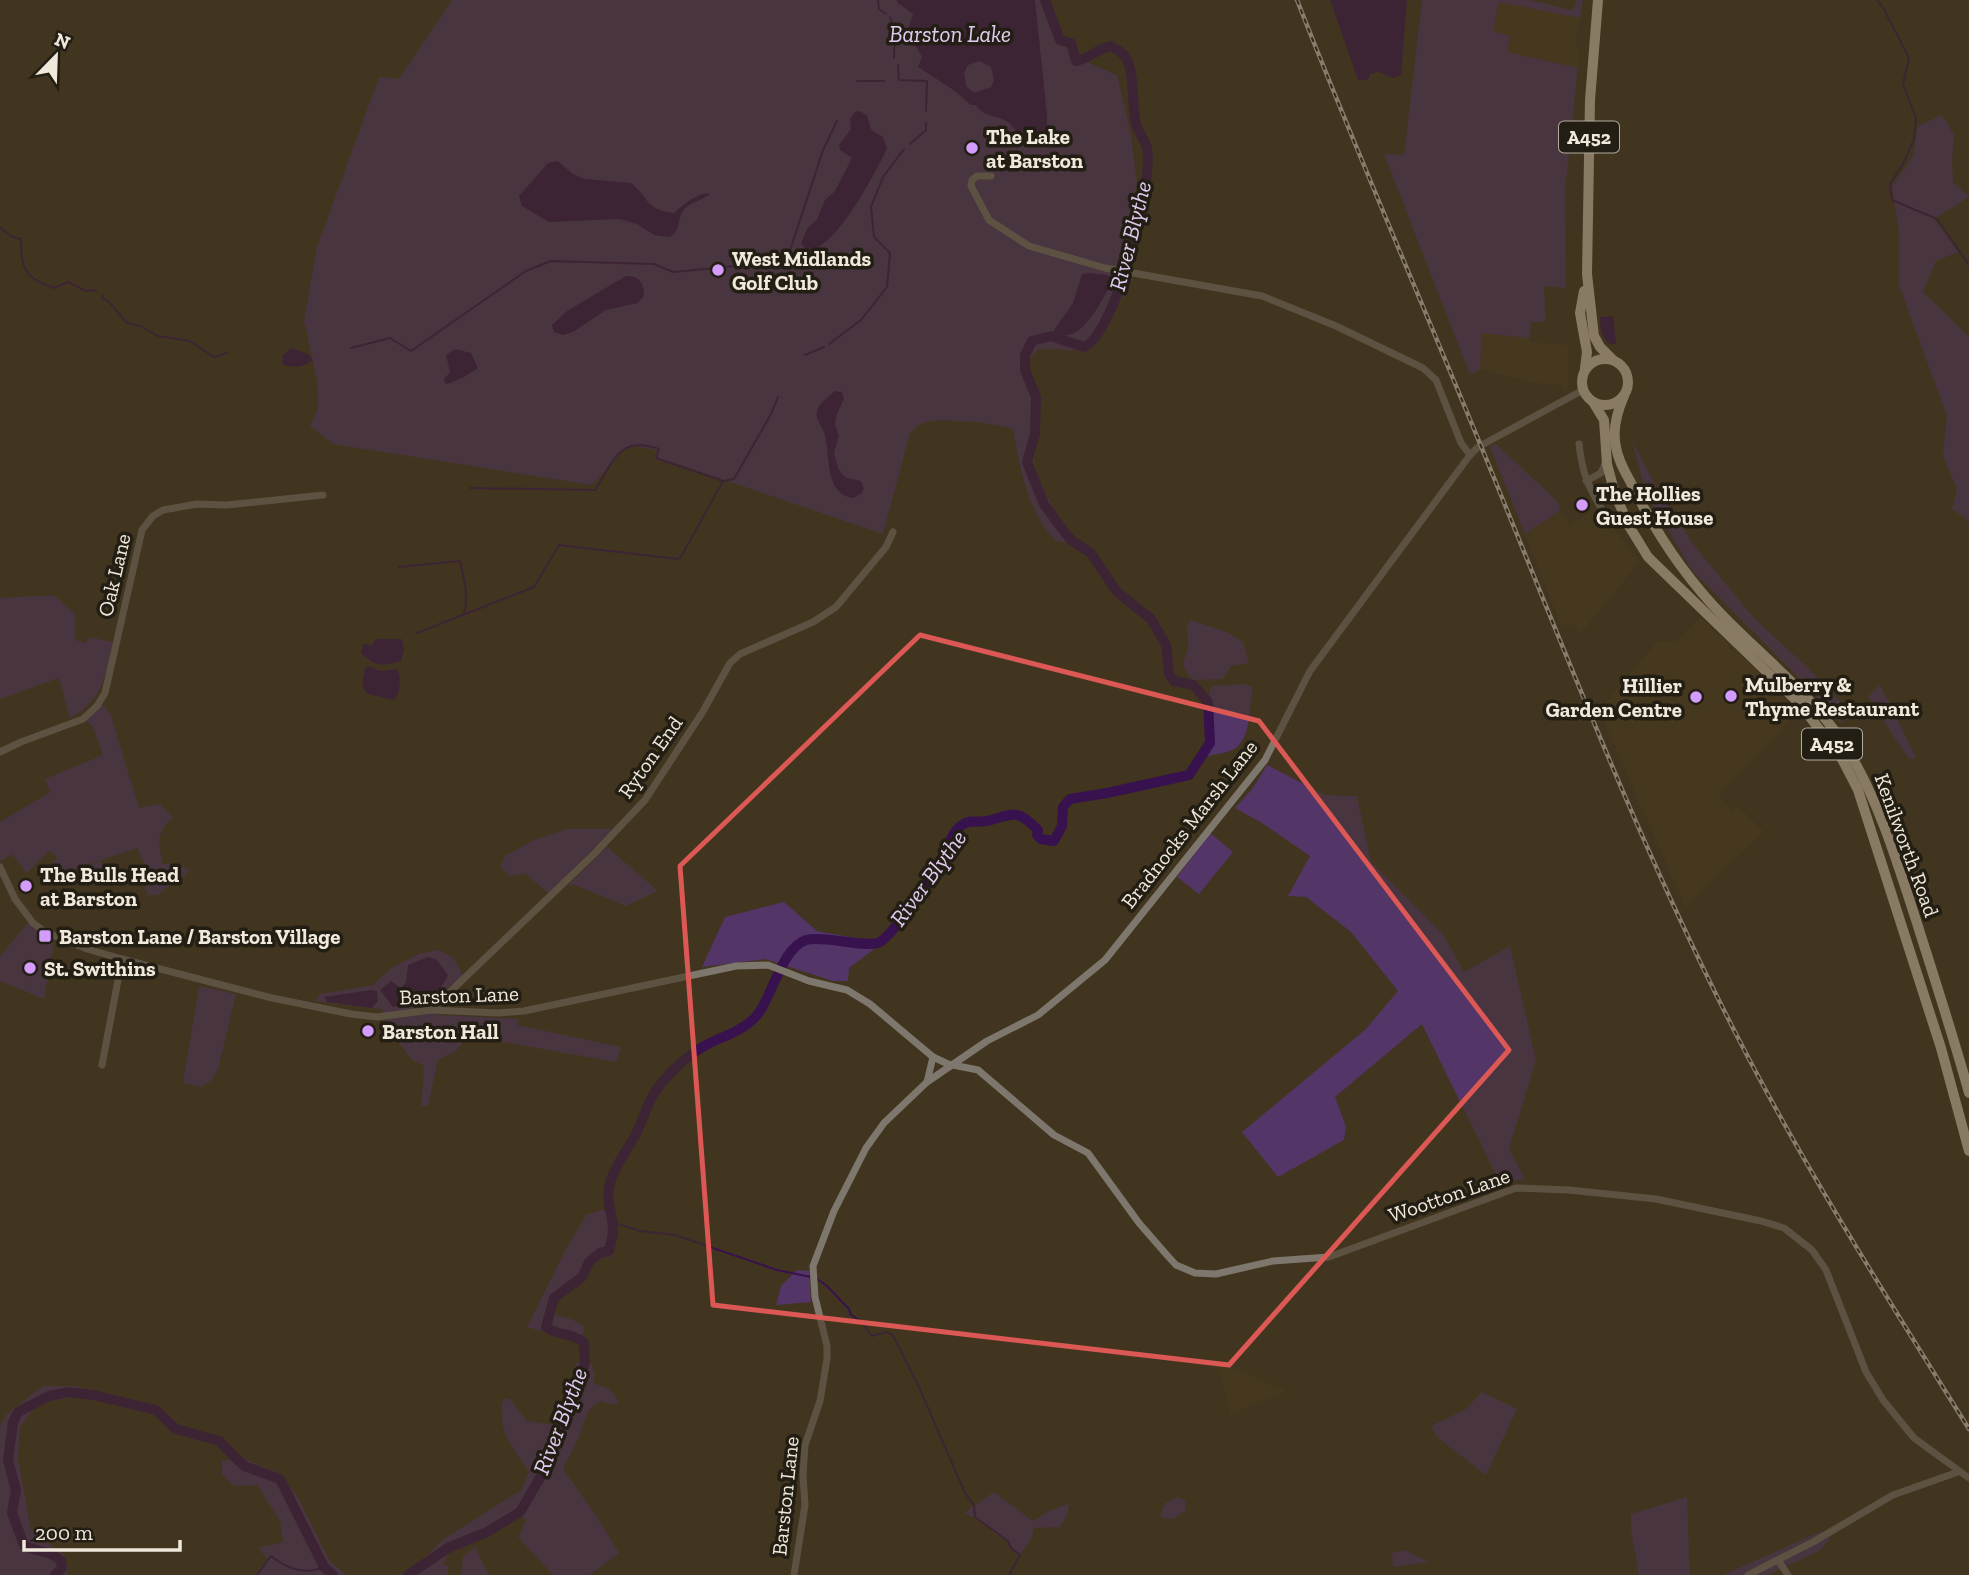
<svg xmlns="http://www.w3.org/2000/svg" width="1969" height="1575" viewBox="0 0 1969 1575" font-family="'Zilla Slab',serif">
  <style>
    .built { fill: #4c3b1f }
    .green { fill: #533567 }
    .water { fill: #38114f; fill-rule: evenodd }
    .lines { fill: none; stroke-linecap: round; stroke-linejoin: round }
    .stream { stroke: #38114f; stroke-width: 2 }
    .river { stroke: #38114f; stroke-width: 10 }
    .minor { stroke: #7e776d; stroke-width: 7 }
    .highway { stroke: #dfcfb5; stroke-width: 10 }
    .rail-casing { stroke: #ddd5c7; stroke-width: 4.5 }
    .rail { stroke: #231e14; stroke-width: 2; stroke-dasharray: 5; stroke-linecap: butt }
    .marked { fill: none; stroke: #dc5855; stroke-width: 5; stroke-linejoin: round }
    .poi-dot { fill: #d49cfc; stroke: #231e14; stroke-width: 2.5 }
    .labels { text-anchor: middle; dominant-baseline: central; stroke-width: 7; stroke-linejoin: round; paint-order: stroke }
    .shield { fill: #231e14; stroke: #b2ab9f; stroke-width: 2 }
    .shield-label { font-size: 19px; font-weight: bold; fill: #f0e8db }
    .poi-label { font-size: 21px; font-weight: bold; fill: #f0e8db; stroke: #231e14; text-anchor: start }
    .street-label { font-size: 21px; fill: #f0e8db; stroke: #231e14 }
    .water-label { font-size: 23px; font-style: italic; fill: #e1ccf1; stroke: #231e14 }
  </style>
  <rect width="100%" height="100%" fill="#42351f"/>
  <!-- built -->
  <g class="built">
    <path d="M1500,2L1580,18L1576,41L1580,54L1578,68L1507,52L1493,31Z"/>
    <path d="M1482,332L1529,338L1530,342L1569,345L1567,393L1561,384L1534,383L1480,369Z"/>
    <path d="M1596,508L1640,561L1581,633L1573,624L1562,628L1525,534L1561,510L1569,526Z"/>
    <path d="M1700,617L1771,684L1797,713L1718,795L1732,811L1738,806L1764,832L1710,882L1686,908L1599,710L1657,642L1677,641Z"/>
    <path d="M1216,1361L1287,1391L1231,1414Z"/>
  </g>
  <!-- green -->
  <g class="green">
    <path d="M452,0H1045L1057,41L1089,63L1117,75L1131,135L1137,183L1123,274L1133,279L1093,347C1077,356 1047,343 1035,352C1022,362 1036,386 1037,398C1038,409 1040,420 1039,431C1038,442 1031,457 1035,468C1043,495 1059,516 1073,539L1068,542L1056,541C1027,513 1020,466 1013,429C996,423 940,417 923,423C918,425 914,429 910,433L883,534L672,462L655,459L657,450L634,446L622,451L592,485L333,444L310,426L318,409L317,380L304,321L317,247L379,77L399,79Z"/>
    <path d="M1422,0H1530L1570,10L1574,9L1576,0H1583L1580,18L1499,2L1493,31L1510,36L1507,52L1578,68L1565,190L1566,288L1544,286L1546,321L1532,322L1529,338L1482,333L1480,369L1470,375L1384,154L1404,155Z"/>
    <path d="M1942,115L1954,135L1952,162L1953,182L1969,197L1934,219L1958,252L1936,261L1923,292L1969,337V521L1952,509L1957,489L1943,456L1947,416L1899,285V231L1892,187L1913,156L1918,126Z"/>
    <path d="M1632,440L1657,488L1696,548L1755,619L1811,671L1850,712L1840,723L1812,691L1692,570L1646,494Z"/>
    <path d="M1495,443L1556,500L1561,510L1525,534L1490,447Z"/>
    <path d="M54,595L75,614V640L86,643L88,637L113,642C105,676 103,700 70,718L59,678L0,699V598Z"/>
    <path d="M1190,620L1227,632L1243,642L1249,663L1231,666L1222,679L1193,680L1186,672L1183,663L1188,649L1187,626Z"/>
    <path d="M1245,684L1253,688C1249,706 1252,743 1230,751C1222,754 1212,754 1202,758L1210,743L1208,702L1211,686Z"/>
    <path d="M1880,685L1915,755V759L1908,758L1868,697Z"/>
    <path d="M102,704L110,713L139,808L160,804L173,817C156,832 158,844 163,864L179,865L190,870C182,882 168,884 158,895H148L145,887L146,867L137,848L57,875L49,868L57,857L49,851L27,873L12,854L1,861L0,859V822L50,792L45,779L103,755L93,727L86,720Z"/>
    <path d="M1267,765L1325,795L1357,796L1371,862L1444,935L1464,972L1510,946L1536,1060L1509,1149L1525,1179L1500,1183L1422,1024L1335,1097L1346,1127L1344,1140L1278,1177L1242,1132L1366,1029L1398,991L1351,932L1306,897L1288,896L1310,856L1262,823L1235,808L1253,788Z"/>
    <path d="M568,829H613L549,894L526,874L510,876L501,867L505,856L536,839Z"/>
    <path d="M1210,833L1233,852L1199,894L1177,877Z"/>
    <path d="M607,847L658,891L626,906L575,885L567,886Z"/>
    <path d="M101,861L105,874L80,882L76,870Z"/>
    <path d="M784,902L817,931L882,943L849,968L848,981H833L765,959L702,967L725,917Z"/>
    <path d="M28,923L54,943L44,999L0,981V956Z"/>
    <path d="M439,950L454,958L463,976L430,1002L437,1015L519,1019L517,1025L621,1047L617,1062L468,1036L456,1051L438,1060L428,1106H421L424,1066L411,1059L400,1044L402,1029L387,1022L382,1009L315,1001L320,994L373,985L391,968L418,954Z"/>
    <path d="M199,986L236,994L218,1070L210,1081L201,1087L183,1083Z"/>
    <path d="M602,1210L615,1215L616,1242L612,1257L591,1258L583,1267L582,1277L554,1298L556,1315L571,1319L584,1326L583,1334L578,1341L527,1327L565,1251L586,1215Z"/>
    <path d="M797,1270L809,1271L811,1302L776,1305L781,1286Z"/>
    <path d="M576,1363H591L595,1376L593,1383L609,1389L619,1401L614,1405L600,1401L591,1408L584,1420L579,1437L563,1469L599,1520L619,1553L590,1575H553L518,1537L526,1520L517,1510L450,1551L443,1564L448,1567V1575H398L415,1569L442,1540L521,1490L529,1472C513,1448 495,1428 504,1398L510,1399L527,1421L554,1425L574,1380Z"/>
    <path d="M43,1386H80L71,1398L49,1401L33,1410L20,1427L18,1459L31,1530L64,1555L68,1575H0V1426L6,1415Z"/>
    <path d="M1482,1392L1517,1409L1486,1475L1438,1438L1431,1426L1466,1409Z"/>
    <path d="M242,1458L276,1472L296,1494L330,1561L346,1575H257L268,1559L258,1548L283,1542L280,1521L257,1485L234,1486L222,1474V1461Z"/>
    <path d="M994,1492L1033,1521L1051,1510L1069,1504L1067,1516L1060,1527L1034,1528L1032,1538L1020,1555L1011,1548L1008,1541L994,1533L984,1522L964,1513Z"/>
    <path d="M1177,1497L1185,1501L1186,1510L1173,1519L1160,1517L1165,1503Z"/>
    <path d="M1687,1497L1690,1575H1639L1631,1530V1514Z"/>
    <path d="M1822,1531L1830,1539L1819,1551L1767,1575H1723Z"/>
    <path d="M475,1547L489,1575H461L463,1557Z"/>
    <path d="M1405,1550L1428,1562L1393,1567L1392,1553Z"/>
  </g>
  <!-- water -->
  <g class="water">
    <path d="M897,0H1035L1047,115V130L1042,144C1028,143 1019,134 1010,124C1000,114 984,119 976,105H971L952,89L918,67L922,57C910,33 903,45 913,14L897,2ZM979,61L991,67L994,80L991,87L974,93L966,86L964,73L968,65Z"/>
    <path d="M1330,0H1407L1401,75L1392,78L1379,72L1370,74L1368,80H1358Z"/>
    <path d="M859,111L867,115L871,130L883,137L887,149C873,176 838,246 807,252L801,243L807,229L817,219L825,200L835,191L852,158L840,150L839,145L851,129L850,119L855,112Z"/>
    <path d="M558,161L573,174L585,179L631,183C650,198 644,209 674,213C684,204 695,194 709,193V195C701,201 689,202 683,211C677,221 681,230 670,237L654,235L637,224L619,219L549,222L522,206L519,196L548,163Z"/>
    <path d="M1089,273L1108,275L1111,278L1110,287C1097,307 1082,344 1054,334V330L1073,303L1082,274Z"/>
    <path d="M626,276C640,276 644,283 644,296L638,303L606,310L573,332L563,335L554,332L552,325L567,311Z"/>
    <path d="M1613,316L1616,344H1610C1601,337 1600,329 1600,317Z"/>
    <path d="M291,348L308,354L313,360C305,367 292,369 282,364L283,355Z"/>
    <path d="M455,349L471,353L478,368C471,373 453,384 445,384L444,379L450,372L446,355Z"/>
    <path d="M835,391L842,392L844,399L837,414L835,424L839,436L834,453L838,468L842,474L847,478L861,481L864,489L861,494L853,498C823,494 831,452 824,432C821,425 815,418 817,411C818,404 829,396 835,391Z"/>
    <path d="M375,639H402L404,650L401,661C383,666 375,667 361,653L363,644L373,645Z"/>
    <path d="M369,666L380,671L397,669C402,679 400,690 395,700L367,694L362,684L365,668Z"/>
    <path d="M428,957L437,960L448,975C439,998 414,1004 393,1007L380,990L391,981L401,988L406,982L408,965Z"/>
    <path d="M371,990L377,991L378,1001L372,1008L327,1002L324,997Z"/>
  </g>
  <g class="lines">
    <!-- stream -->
    <g class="stream">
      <path d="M878,0L879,9L886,14"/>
      <path d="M1877,0L1884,9L1909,58L1903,84L1916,118L1914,139L1902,166L1890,184L1892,200L1937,219L1969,265"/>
      <path d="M890,17L895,32L894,58"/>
      <path d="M898,65L899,80L927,81L926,111"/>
      <path d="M857,81H884"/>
      <path d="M910,144L926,130V123"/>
      <path d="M0,227L12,237L21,239C21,269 24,278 54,288L68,282L86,291L96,290"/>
      <path d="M722,267L786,263L823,150L837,121"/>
      <path d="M103,295L102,298L108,301L127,323L140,326L158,336L190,341L214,357L227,353"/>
      <path d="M829,344L861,320L887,287L890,253L874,237L871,207L883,177L904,149"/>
      <path d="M351,348L390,338L411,351L526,271L551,261L654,264L673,272L716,268"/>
      <path d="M805,355L824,347"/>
      <path d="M470,488L595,490C614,461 619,435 659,449L656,458L723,481"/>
      <path d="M399,567L460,561C464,579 469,595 464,613"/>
      <path d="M417,633L534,587L559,545L678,559L682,555L723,481L734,479L771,414L778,397"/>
      <path d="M612,1222L640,1231L675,1235L777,1270L811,1277"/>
      <path d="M817,1279L826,1285L849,1309L851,1315L861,1321L872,1336L886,1332L893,1335L919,1387L964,1491L974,1506L975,1517L1008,1541L1011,1548L1020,1555L1009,1575"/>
      <path d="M257,1575L271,1556C287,1569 305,1575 324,1567"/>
    </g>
    <!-- river -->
    <g class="river">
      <path d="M55,1575L62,1568L61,1561C50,1550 37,1553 24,1545L12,1513L16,1490L8,1460L13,1422L18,1412L49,1396L69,1392L93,1395L156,1410L176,1429L219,1441L244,1466L280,1479L324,1567L333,1575"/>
      <path d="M408,1575L448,1548L487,1532L520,1512L548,1464L564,1414L576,1391L585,1363L584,1343C574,1333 557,1336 546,1327L554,1298L582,1277L589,1262L600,1253L609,1251C610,1245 613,1237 613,1231C613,1214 605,1200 610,1183C614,1166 629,1148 637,1132C644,1117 647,1103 657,1089C671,1070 692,1051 714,1041C729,1035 747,1028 758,1014C773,994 782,948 806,940C824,935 868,949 880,942C897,931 932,875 943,856C948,847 953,830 962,825C970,819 979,823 987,821C1014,814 1017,808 1038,830L1037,835L1041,839L1054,841L1062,826L1063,807L1070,799L1107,793L1189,775L1210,743L1208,702L1193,685L1174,681L1169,674L1166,645L1151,619L1117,592L1091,553L1071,540L1060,526L1044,504L1027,462L1035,434L1036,397L1025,370V355L1032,341L1051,336L1084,347C1116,333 1154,182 1147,148C1145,139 1138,132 1136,124C1131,105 1136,70 1124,55C1121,52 1115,49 1111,46C1097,49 1090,58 1076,61L1071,43L1060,40L1045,0"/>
    </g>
    <!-- minor -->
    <g class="minor">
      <path d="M991,176H977L972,180L971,186L989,220L1029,246L1105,268L1262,296L1336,326L1423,368L1436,380L1461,443L1470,455"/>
      <path d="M1579,444C1582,472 1588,487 1603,511"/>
      <path d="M1586,481L1601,473L1606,461"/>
      <path d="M0,752L21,742L83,719L97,706L105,693L142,530L153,516L163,510L197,504L227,505L323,495"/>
      <path d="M0,867L15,899L33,923L45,932L87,949L122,959L272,998L351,1014L377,1017L431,1010L498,1013L524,1011L736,966L768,965L809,981L847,990L870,1004L933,1057L948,1064L978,1070L1054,1135L1088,1153L1139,1223L1166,1254L1176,1265L1195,1273L1216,1274L1273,1261L1329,1257L1516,1188L1569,1190L1656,1199L1761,1221L1784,1228L1812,1250L1826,1270L1866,1372L1883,1400L1914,1438L1969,1478"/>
      <path d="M431,1010L594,854L645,800L702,713L730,663L740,654L813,622L836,607L886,547L893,532"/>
      <path d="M102,1065L122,959"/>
      <path d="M927,1082L933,1057"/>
      <path d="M1778,1560L1788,1575"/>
      <path d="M794,1575L805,1505L803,1475L805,1445L820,1401L827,1359V1346L815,1297L813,1266L834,1211L866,1148L884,1123L927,1082L987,1041L1038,1015L1105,960L1265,760L1310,671L1470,455L1478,447L1583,390"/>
      <path d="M1748,1575L1813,1542L1893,1495L1958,1472"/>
    </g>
    <!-- highway -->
    <g class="highway">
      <path d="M1598,0L1590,100L1587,274L1594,336L1600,347L1612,359"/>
      <path d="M1584,291L1580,313L1587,352L1585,368"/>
      <circle cx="1605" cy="382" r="23"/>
      <path d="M1624,396C1617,412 1612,430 1616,447C1618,460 1624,470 1630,481C1654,530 1686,578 1723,616C1769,663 1818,699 1852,757C1881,808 1898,865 1916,920C1934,977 1953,1035 1969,1093"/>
      <path d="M1593,402L1604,420L1607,464L1615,494L1629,526L1648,557L1800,704L1842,759L1858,790L1941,1048L1969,1151"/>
    </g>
    <defs>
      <path id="rail" d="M1297,0C1360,161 1429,318 1494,478C1570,664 1643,853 1735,1032C1805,1169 1888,1299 1969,1429"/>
    </defs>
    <!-- rail casing -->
    <use href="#rail" class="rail-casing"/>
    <!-- rail -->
    <use href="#rail" class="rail"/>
  </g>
  <!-- marked area -->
  <path d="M0 0H1969V1575H0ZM920,635L1259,721L1509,1050L1229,1365L713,1305L680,866Z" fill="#42351f" fill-opacity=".55" fill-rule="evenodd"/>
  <path class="marked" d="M920,635L1259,721L1509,1050L1229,1365L713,1305L680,866Z"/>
  <!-- markers -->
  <g class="poi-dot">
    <circle cx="972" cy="148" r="7"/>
    <circle cx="718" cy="270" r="7"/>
    <circle cx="1582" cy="505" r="7"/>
    <circle cx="1731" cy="696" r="7"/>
    <circle cx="1696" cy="697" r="7"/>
    <circle cx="26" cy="886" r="7"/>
    <rect x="38" y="929" width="14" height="14" rx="3.5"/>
    <circle cx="30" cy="968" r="7"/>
    <circle cx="368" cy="1031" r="7"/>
  </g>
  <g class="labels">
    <!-- shield labels -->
    <g class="shield">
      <rect x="1559" y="121.5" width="60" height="31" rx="5"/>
      <rect x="1802" y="728.5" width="60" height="31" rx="5"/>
    </g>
    <g class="shield-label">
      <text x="1589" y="137">A452</text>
      <text x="1832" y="744">A452</text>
    </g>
    <!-- poi labels -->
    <g class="poi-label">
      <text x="986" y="136">The Lake<tspan x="986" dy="24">at Barston</tspan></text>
      <text x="732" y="258">West Midlands<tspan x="732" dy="24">Golf Club</tspan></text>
      <text x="1596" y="493">The Hollies<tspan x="1596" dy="24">Guest House</tspan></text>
      <text x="1745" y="684">Mulberry &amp;<tspan x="1745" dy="24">Thyme Restaurant</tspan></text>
      <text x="1682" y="685" text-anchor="end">Hillier<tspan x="1682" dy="24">Garden Centre</tspan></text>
      <text x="40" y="874">The Bulls Head<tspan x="40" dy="24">at Barston</tspan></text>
      <text x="59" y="936">Barston Lane / Barston Village</text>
      <text x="44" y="968">St. Swithins</text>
      <text x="382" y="1031">Barston Hall</text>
    </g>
    <!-- street labels -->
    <g class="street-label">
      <text transform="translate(114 575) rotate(-77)">Oak Lane</text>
      <text transform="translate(650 757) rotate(-55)">Ryton End</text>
      <text transform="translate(1189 824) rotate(-52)">Bradnocks Marsh Lane</text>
      <text transform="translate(1907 845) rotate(70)">Kenilworth Road</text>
      <text transform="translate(459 995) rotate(-2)">Barston Lane</text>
      <text transform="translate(1449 1195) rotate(-19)">Wootton Lane</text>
      <text transform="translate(785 1496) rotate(-84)">Barston Lane</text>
    </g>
    <!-- water labels -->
    <g class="water-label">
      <text x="950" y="34">Barston Lake</text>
      <text transform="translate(1130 236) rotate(-76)">River Blythe</text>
      <text transform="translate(928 878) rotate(-54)">River Blythe</text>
      <text transform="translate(560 1421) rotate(-69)">River Blythe</text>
    </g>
  </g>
  <!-- north arrow -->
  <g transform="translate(56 56) rotate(23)" stroke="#231e14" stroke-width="5" paint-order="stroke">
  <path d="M0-5L12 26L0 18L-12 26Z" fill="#f0e8db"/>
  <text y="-10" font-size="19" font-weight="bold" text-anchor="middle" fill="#f0e8db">N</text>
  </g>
  <!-- scale -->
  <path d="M24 1540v10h156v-10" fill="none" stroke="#f0e8db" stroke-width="3.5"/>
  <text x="35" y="1540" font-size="21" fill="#f0e8db" stroke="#231e14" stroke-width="5" paint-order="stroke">200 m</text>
</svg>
